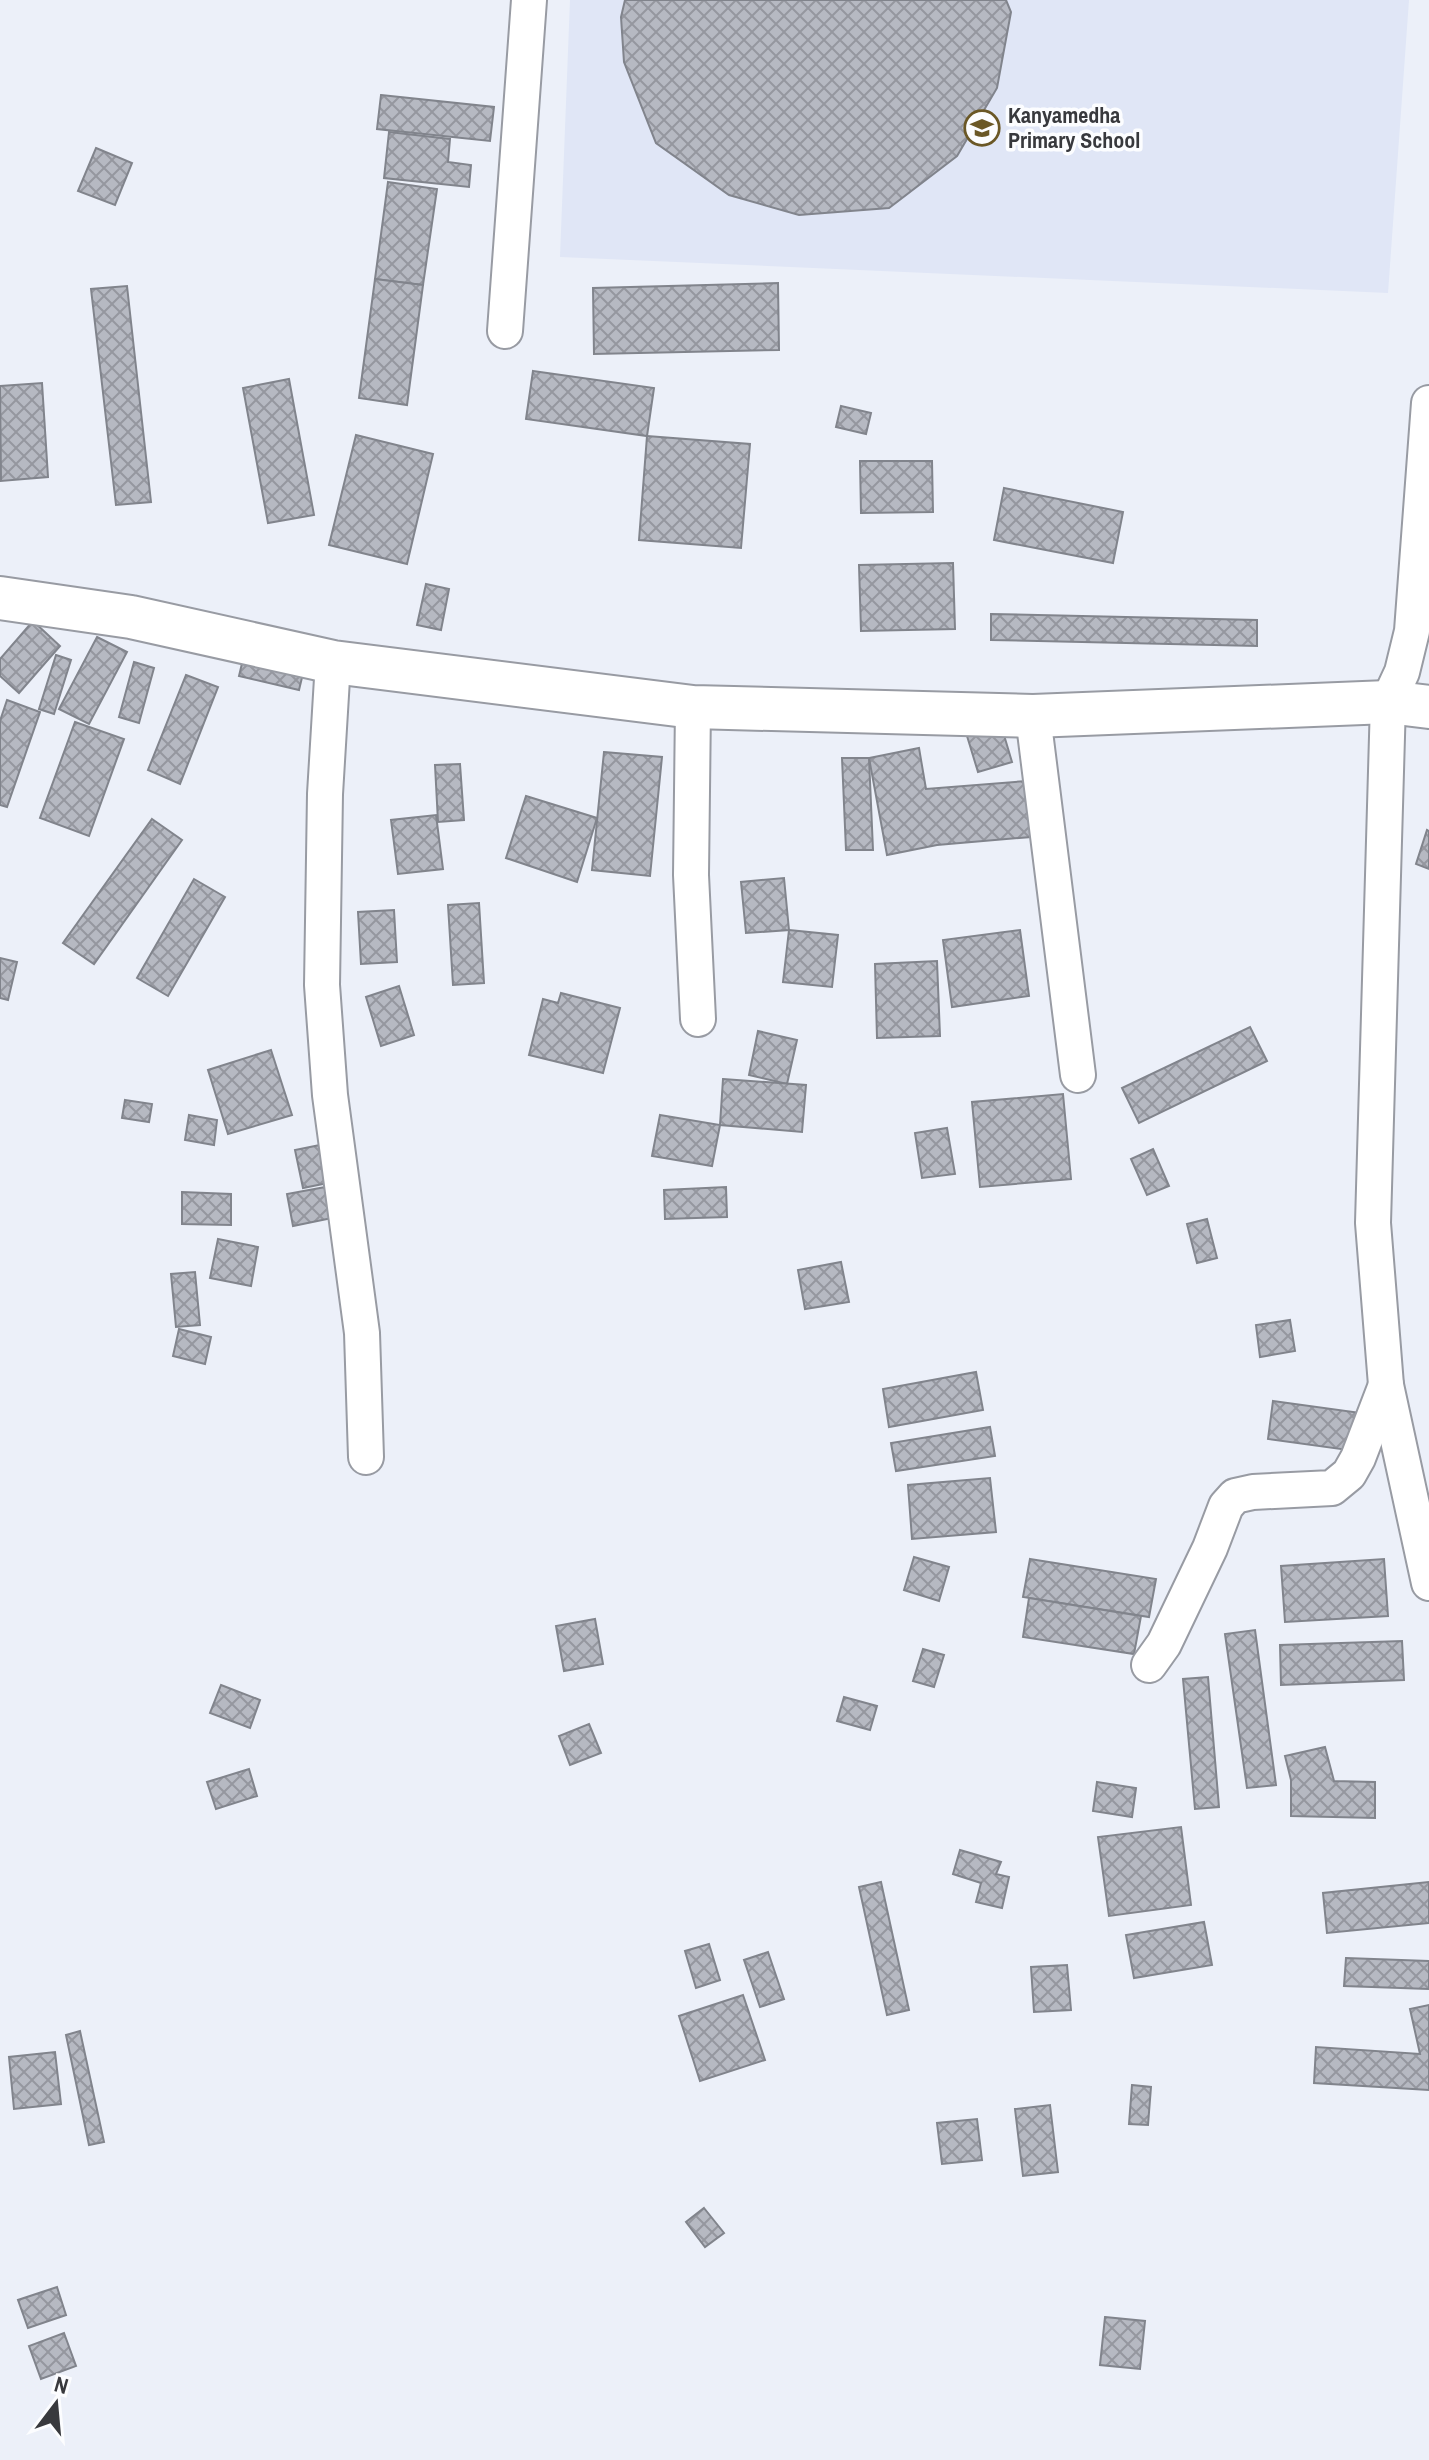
<svg xmlns="http://www.w3.org/2000/svg" width="1429" height="2460" viewBox="0 0 1429 2460" font-family="'Archivo Narrow',sans-serif">
  <style>
    .built { fill: #e0e6f6 }
    .building { fill: url(#building-cross-hatch); stroke: #81848c; stroke-width: 2 }
    .lines { fill: none; stroke-linecap: round; stroke-linejoin: round }
    .minor-casing { stroke: #989ba3; stroke-width: 38 }
    .tertiary-casing { stroke: #989ba3; stroke-width: 46 }
    .minor { stroke: #fff; stroke-width: 34 }
    .tertiary { stroke: #fff; stroke-width: 42 }
    .labels { text-anchor: middle; dominant-baseline: central; stroke-width: 7; stroke-linejoin: round; paint-order: stroke }
    .poi-label { font-size: 22px; font-weight: bold; fill: #38393d; stroke: #fcfdff; text-anchor: start }
  </style>
  <defs>
    <pattern id="building-cross-hatch" width="8" height="8" patternUnits="userSpaceOnUse" patternTransform="scale(2)"><rect width="8" height="8" fill="#b6b9c2"/><path d="M0 0l8 8M0 8l8-8" fill="none" stroke="#95979f"/></pattern>
  </defs>
  <rect width="100%" height="100%" fill="#ecf0f9"/>
  <!-- built -->
  <path class="built" d="M570,0H1409L1388,293L560,257Z"/>
  <!-- building -->
  <g class="building">
    <path d="M625,0H1006L1011,12L997,88L957,156L889,208L799,215L729,195L656,143L624,62L621,17Z"/>
    <path d="M381,95L494,107L490,141L377,129Z"/>
    <path d="M389,132L450,139L448,162L471,165L469,187L384,178Z"/>
    <path d="M96,148L132,163L115,205L78,191Z"/>
    <path d="M388,182L437,189L423,285L375,279Z"/>
    <path d="M375,279L423,285L407,405L359,398Z"/>
    <path d="M778,283L779,350L594,354L593,288Z"/>
    <path d="M127,286L151,502L116,505L91,289Z"/>
    <path d="M533,371L654,388L647,436L526,419Z"/>
    <path d="M289,379L314,515L268,523L243,388Z"/>
    <path d="M42,383L48,477L1,481L0,386Z"/>
    <path d="M841,406L871,413L866,434L836,427Z"/>
    <path d="M356,435L433,454L407,564L329,545Z"/>
    <path d="M647,436L750,444L741,548L639,540Z"/>
    <path d="M860,461H932L933,512L861,513Z"/>
    <path d="M1004,488L1123,512L1113,563L994,540Z"/>
    <path d="M953,563L955,629L861,631L859,565Z"/>
    <path d="M426,584L449,589L441,630L417,625Z"/>
    <path d="M991,614L1257,620V646L991,640Z"/>
    <path d="M33,621L60,646L19,693L0,676V659Z"/>
    <path d="M97,637L127,652L89,724L59,709Z"/>
    <path d="M245,651L305,665L299,690L239,676Z"/>
    <path d="M56,655L71,660L54,714L39,709Z"/>
    <path d="M134,662L154,668L139,723L119,717Z"/>
    <path d="M186,675L218,687L180,784L148,770Z"/>
    <path d="M7,700L40,712L7,807L0,805V721Z"/>
    <path d="M75,722L124,739L89,836L40,818Z"/>
    <path d="M1001,725L1012,762L978,772L967,736Z"/>
    <path d="M919,748L926,789L1026,781L1031,837L937,845L887,855L869,758Z"/>
    <path d="M604,752L662,757L650,876L592,870Z"/>
    <path d="M842,758H869L873,850H846Z"/>
    <path d="M460,764L464,820L438,822L435,765Z"/>
    <path d="M526,796L597,818L577,882L506,858Z"/>
    <path d="M436,815L443,869L398,874L391,820Z"/>
    <path d="M152,819L182,840L94,964L63,943Z"/>
    <path d="M1427,830L1429,831V869L1416,864Z"/>
    <path d="M784,878L789,930L746,933L741,882Z"/>
    <path d="M194,879L225,897L168,996L137,978Z"/>
    <path d="M479,903L484,983L453,985L448,905Z"/>
    <path d="M394,910L397,962L361,964L358,912Z"/>
    <path d="M789,930L838,935L832,987L783,982Z"/>
    <path d="M1020,930L1029,996L952,1007L943,940Z"/>
    <path d="M0,958L17,962L8,1000L0,998Z"/>
    <path d="M937,961L940,1036L877,1038L875,964Z"/>
    <path d="M399,986L414,1035L381,1046L366,997Z"/>
    <path d="M561,993L620,1008L603,1073L529,1055L543,999L558,1003Z"/>
    <path d="M1250,1027L1267,1061L1139,1123L1122,1088Z"/>
    <path d="M758,1031L797,1040L787,1084L749,1075Z"/>
    <path d="M271,1050L292,1115L228,1134L208,1070Z"/>
    <path d="M723,1079L806,1085L802,1132L720,1125Z"/>
    <path d="M1063,1094L1071,1179L980,1187L972,1102Z"/>
    <path d="M125,1100L152,1104L149,1122L122,1118Z"/>
    <path d="M189,1115L217,1120L214,1145L185,1140Z"/>
    <path d="M660,1115L720,1125L712,1166L652,1156Z"/>
    <path d="M947,1128L955,1174L922,1178L915,1133Z"/>
    <path d="M325,1144L333,1182L303,1188L295,1150Z"/>
    <path d="M1153,1149L1169,1186L1147,1195L1131,1159Z"/>
    <path d="M331,1186L337,1217L293,1226L287,1194Z"/>
    <path d="M726,1187L727,1217L665,1219L664,1190Z"/>
    <path d="M182,1192L231,1194V1225L182,1224Z"/>
    <path d="M1207,1219L1217,1258L1197,1263L1187,1224Z"/>
    <path d="M218,1239L258,1247L251,1286L210,1278Z"/>
    <path d="M841,1262L849,1302L805,1309L798,1270Z"/>
    <path d="M195,1272L200,1325L176,1327L171,1274Z"/>
    <path d="M1290,1320L1295,1351L1260,1357L1256,1325Z"/>
    <path d="M179,1329L211,1337L205,1364L173,1356Z"/>
    <path d="M976,1372L983,1410L889,1427L883,1389Z"/>
    <path d="M1273,1401L1361,1413L1355,1451L1268,1439Z"/>
    <path d="M990,1427L995,1456L896,1471L891,1443Z"/>
    <path d="M990,1478L996,1532L912,1539L908,1485Z"/>
    <path d="M914,1557L949,1567L939,1601L904,1590Z"/>
    <path d="M1030,1559L1156,1579L1149,1617L1023,1597Z"/>
    <path d="M1384,1559L1388,1616L1285,1622L1281,1566Z"/>
    <path d="M1029,1598L1141,1616L1134,1654L1023,1637Z"/>
    <path d="M595,1619L603,1664L564,1671L556,1626Z"/>
    <path d="M1255,1630L1276,1785L1247,1788L1225,1634Z"/>
    <path d="M1402,1641L1404,1680L1281,1685L1280,1645Z"/>
    <path d="M923,1649L944,1655L934,1687L913,1681Z"/>
    <path d="M1208,1677L1219,1807L1195,1809L1183,1679Z"/>
    <path d="M221,1685L260,1700L250,1728L210,1713Z"/>
    <path d="M844,1697L877,1706L870,1730L837,1721Z"/>
    <path d="M589,1724L601,1753L570,1765L559,1736Z"/>
    <path d="M1325,1747L1334,1781L1375,1782V1818L1291,1816V1780L1285,1756Z"/>
    <path d="M249,1769L257,1796L216,1809L207,1782Z"/>
    <path d="M1097,1782L1136,1788L1132,1817L1093,1811Z"/>
    <path d="M1181,1827L1191,1905L1109,1916L1098,1837Z"/>
    <path d="M960,1850L1001,1862L996,1874L1009,1877L1002,1908L976,1902L981,1883L953,1874Z"/>
    <path d="M881,1882L909,2010L887,2015L859,1887Z"/>
    <path d="M1429,1882V1923L1327,1933L1323,1893Z"/>
    <path d="M1204,1922L1212,1965L1134,1978L1126,1935Z"/>
    <path d="M709,1944L720,1980L696,1988L685,1951Z"/>
    <path d="M768,1952L784,1999L760,2007L744,1960Z"/>
    <path d="M1346,1958L1429,1961V1989L1344,1986Z"/>
    <path d="M1067,1965L1071,2010L1034,2012L1031,1967Z"/>
    <path d="M743,1995L765,2060L700,2081L679,2016Z"/>
    <path d="M1429,2005V2090L1314,2083L1316,2047L1420,2054L1410,2009Z"/>
    <path d="M80,2031L104,2142L89,2145L66,2035Z"/>
    <path d="M55,2052L61,2104L14,2109L9,2057Z"/>
    <path d="M1132,2085L1151,2087L1148,2125L1129,2124Z"/>
    <path d="M1050,2105L1058,2172L1023,2176L1015,2109Z"/>
    <path d="M977,2119L982,2160L942,2164L937,2123Z"/>
    <path d="M704,2208L724,2233L705,2247L686,2222Z"/>
    <path d="M57,2287L66,2315L28,2328L18,2300Z"/>
    <path d="M1105,2317L1145,2321L1140,2369L1100,2365Z"/>
    <path d="M64,2333L76,2366L41,2379L29,2346Z"/>
  </g>
  <g class="lines">
    <defs>
      <g id="minor">
        <path d="M505,331L529,0"/>
        <path d="M1429,403L1412,631L1402,672L1388,702L1373,1223L1386,1385L1429,1583"/>
        <path d="M333,662L325,794L322,985L330,1095L362,1333L366,1457"/>
        <path d="M693,707L691,875L698,1019"/>
        <path d="M1033,716L1078,1075"/>
        <path d="M1149,1665L1164,1644L1210,1548L1226,1506L1235,1496L1253,1492L1332,1488L1349,1474L1358,1458L1386,1385"/>
      </g>
      <path id="tertiary" d="M0,598L131,617L333,662L693,707L1033,716L1388,702L1429,707"/>
    </defs>
    <!-- minor casing -->
    <use href="#minor" class="minor-casing"/>
    <!-- tertiary casing -->
    <use href="#tertiary" class="tertiary-casing"/>
    <!-- minor -->
    <use href="#minor" class="minor"/>
    <!-- tertiary -->
    <use href="#tertiary" class="tertiary"/>
  </g>
  <!-- icons -->
  <defs>
    <symbol id="school-ring" viewBox="-11 -11 22 22"><circle r="9.5" fill="#fcfdff" stroke="#6b5826" stroke-width="1.5"/><path d="M0-5L7-2L0 1L-7-2ZM-4 1L0 2.5L4 1V4Q0 6-4 4Z" fill="#6b5826"/></symbol>
  </defs>
  <g fill-rule="evenodd">
    <use href="#school-ring" x="962" y="108" width="40" height="40"/>
  </g>
  <g class="labels">
    <!-- poi labels -->
    <g class="poi-label">
      <text x="1008" y="115">Kanyamedha<tspan x="1008" dy="25">Primary School</tspan></text>
    </g>
  </g>
  <!-- north arrow -->
  <g transform="translate(56 2404) rotate(16)" stroke="#fcfdff" stroke-width="6" paint-order="stroke">
  <path d="M0-6L14 30L0 20L-14 30Z" fill="#38393d"/>
  <text y="-12" font-size="22" font-weight="bold" text-anchor="middle" fill="#38393d">N</text>
  </g>
</svg>
